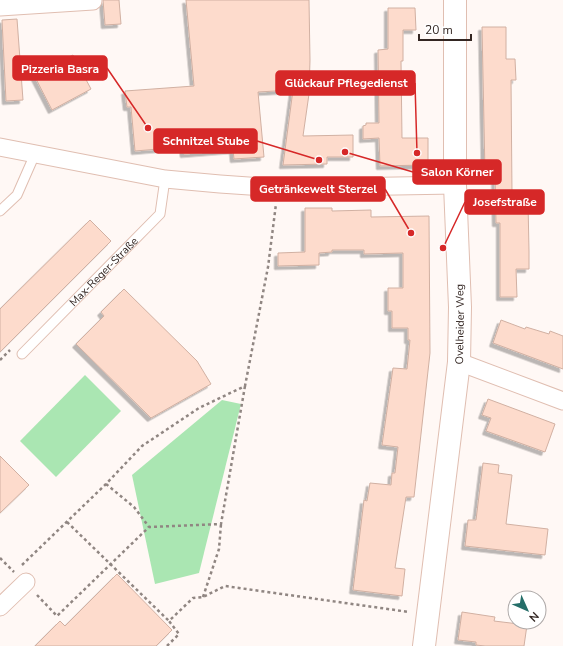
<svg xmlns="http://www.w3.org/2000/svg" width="563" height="646" viewBox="0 0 563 646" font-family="'Nunito Sans',sans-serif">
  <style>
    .green { fill: #aae6b2 }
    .building { fill: #fddbcc; stroke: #d1b0a2; filter: url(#shadow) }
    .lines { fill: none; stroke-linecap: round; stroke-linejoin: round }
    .service-casing { stroke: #e0beb1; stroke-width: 11 }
    .minor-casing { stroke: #e0beb1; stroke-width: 19 }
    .tertiary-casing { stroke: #e0beb1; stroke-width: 24 }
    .path { stroke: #908682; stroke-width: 2.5; stroke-dasharray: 3 3; stroke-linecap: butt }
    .service { stroke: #fff; stroke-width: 9 }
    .minor { stroke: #fff; stroke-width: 17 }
    .tertiary { stroke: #fff; stroke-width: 22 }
    .labels { text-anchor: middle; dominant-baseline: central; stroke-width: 3.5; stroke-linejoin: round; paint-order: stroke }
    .street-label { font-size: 11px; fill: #332622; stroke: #fff }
    .leader { fill: none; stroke: #d62828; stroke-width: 1.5 }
    .callout-dot { fill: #d62828; stroke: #fff; stroke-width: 1.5 }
    .callout { fill: #d62828; stroke: #d62828; stroke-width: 1.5 }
    .callout-label { font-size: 12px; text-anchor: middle; font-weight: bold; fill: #fff }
  </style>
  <defs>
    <filter id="shadow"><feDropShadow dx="-3.5" dy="3.5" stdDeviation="0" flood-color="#0004"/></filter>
  </defs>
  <rect width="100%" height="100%" fill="#fff8f5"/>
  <!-- green -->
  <g class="green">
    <path d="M85,375L121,411L56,477L20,441Z"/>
    <path d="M222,400L241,404L199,573L155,584L132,475Z"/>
  </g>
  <!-- building -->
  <g class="building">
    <path d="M103,0H119L121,24L105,25Z"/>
    <path d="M186,0H309L310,60L309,94L303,136L353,135V157H327V164L283,165L293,90L258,92L264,157L234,159L233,150L184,154L183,147L135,151L131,107H127L125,91L194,86Z"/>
    <path d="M388,8H415L416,30H403V61H401L402,138H428V161L424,165L380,166L379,138L363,139V126L366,125V123H379L378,50L388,49Z"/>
    <path d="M17,19L23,100L6,101L2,20Z"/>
    <path d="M482,27H506V59H515L516,80H511L512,193H524V202H528L529,251V269H516L517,297H500V223H496L495,174H485Z"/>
    <path d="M73,55L91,89L52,110L34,75Z"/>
    <path d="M305,208H332V211L371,210V217L429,216L430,353L414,497H406L395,568L405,569L402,596L353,590L364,500L367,501L370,483L391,485L392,473H395L398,447L382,445L393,368L407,369L410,340H408V328H392V311H388V288H403V253L364,254V250H332V252L319,253V265L278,266V253L305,252Z"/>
    <path d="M90,220L111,241L0,352V309Z"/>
    <path d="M124,289L197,361L211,384L151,418L76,344L104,316L101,312Z"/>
    <path d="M501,320L525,329L526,327L549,334L550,331L563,336V369L493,343Z"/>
    <path d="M488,399L555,424L545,452L486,431L491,418L482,415Z"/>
    <path d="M0,456L29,485L0,513Z"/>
    <path d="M483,463L499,465L498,473L512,475L506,524L548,529L545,555L465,546L468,520H476Z"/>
    <path d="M117,574L172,630L156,646H35L60,621L65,626Z"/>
    <path d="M462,612L495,617L494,621L527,625L524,646H485L476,645V642L458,640Z"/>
  </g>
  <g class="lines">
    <defs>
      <g id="service">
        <path d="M0,211L17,195L35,154"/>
        <path id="s1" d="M22,354L160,214L165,179"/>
      </g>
      <g id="minor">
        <path d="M0,7L93,1"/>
        <path d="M0,147L165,179L220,184L278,188L455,185"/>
        <path d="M459,362L563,401"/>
        <path d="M0,607L26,582"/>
      </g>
      <g id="tertiary">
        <path id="s2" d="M424,646L459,362L460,307L455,185V0"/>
      </g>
    </defs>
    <!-- service casing -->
    <use href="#service" class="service-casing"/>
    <!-- minor casing -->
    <use href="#minor" class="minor-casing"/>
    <!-- tertiary casing -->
    <use href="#tertiary" class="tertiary-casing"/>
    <!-- path -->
    <g class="path">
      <path d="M0,360L10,350"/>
      <path d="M106,484L134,507L149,527"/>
      <path d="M67,522L169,621"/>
      <path d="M0,558L14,572"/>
      <path d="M22,565L106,484L142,446L199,408L245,386L268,267L276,204"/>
      <path d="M37,595L57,616L149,527L221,524L245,386"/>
      <path d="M203,597L219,549L221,524"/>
      <path d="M167,646L179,634L169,621L193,598L203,597L225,586L409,612"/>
    </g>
    <!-- service -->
    <use href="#service" class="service"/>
    <!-- minor -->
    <use href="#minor" class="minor"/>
    <!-- tertiary -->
    <use href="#tertiary" class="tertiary"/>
  </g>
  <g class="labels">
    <!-- street labels -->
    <g class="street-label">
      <text stroke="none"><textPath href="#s1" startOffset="116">Max-Reger-Straße</textPath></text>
      <text stroke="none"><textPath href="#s2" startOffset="324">Ovelheider Weg</textPath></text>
    </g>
  </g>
  <!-- callouts -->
  <path class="leader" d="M148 128L107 68M417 153L415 83M319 160L257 141M345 152L413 172M411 233L385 189M443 248L465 202"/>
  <g class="callout-dot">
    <circle cx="148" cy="128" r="4"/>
    <circle cx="417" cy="153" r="4"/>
    <circle cx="319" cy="160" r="4"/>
    <circle cx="345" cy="152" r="4"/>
    <circle cx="411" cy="233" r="4"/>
    <circle cx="443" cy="248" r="4"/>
  </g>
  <g class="callout">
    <rect x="13" y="56" width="94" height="24" rx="4"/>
    <rect x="276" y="71" width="139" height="24" rx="4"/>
    <rect x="154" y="129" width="103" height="24" rx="4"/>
    <rect x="413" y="160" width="88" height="24" rx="4"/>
    <rect x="251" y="177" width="134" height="24" rx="4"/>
    <rect x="465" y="190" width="79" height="24" rx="4"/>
  </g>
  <g class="callout-label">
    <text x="60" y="73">Pizzeria Basra</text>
    <text x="346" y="87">Glückauf Pflegedienst</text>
    <text x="206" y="145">Schnitzel Stube</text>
    <text x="457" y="176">Salon Körner</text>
    <text x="318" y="193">Getränkewelt Sterzel</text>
    <text x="505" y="206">Josefstraße</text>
  </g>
  <!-- north arrow -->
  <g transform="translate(527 610) rotate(135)"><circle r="19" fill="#ffffff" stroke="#ada8a7"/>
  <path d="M0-3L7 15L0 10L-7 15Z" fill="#256e69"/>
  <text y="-6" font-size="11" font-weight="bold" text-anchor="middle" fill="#332622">N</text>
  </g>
  <!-- scale -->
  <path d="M419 34v6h52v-6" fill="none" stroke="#332622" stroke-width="2"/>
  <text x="425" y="34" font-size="12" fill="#332622" stroke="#ffffff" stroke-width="3" paint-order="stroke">20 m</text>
</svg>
